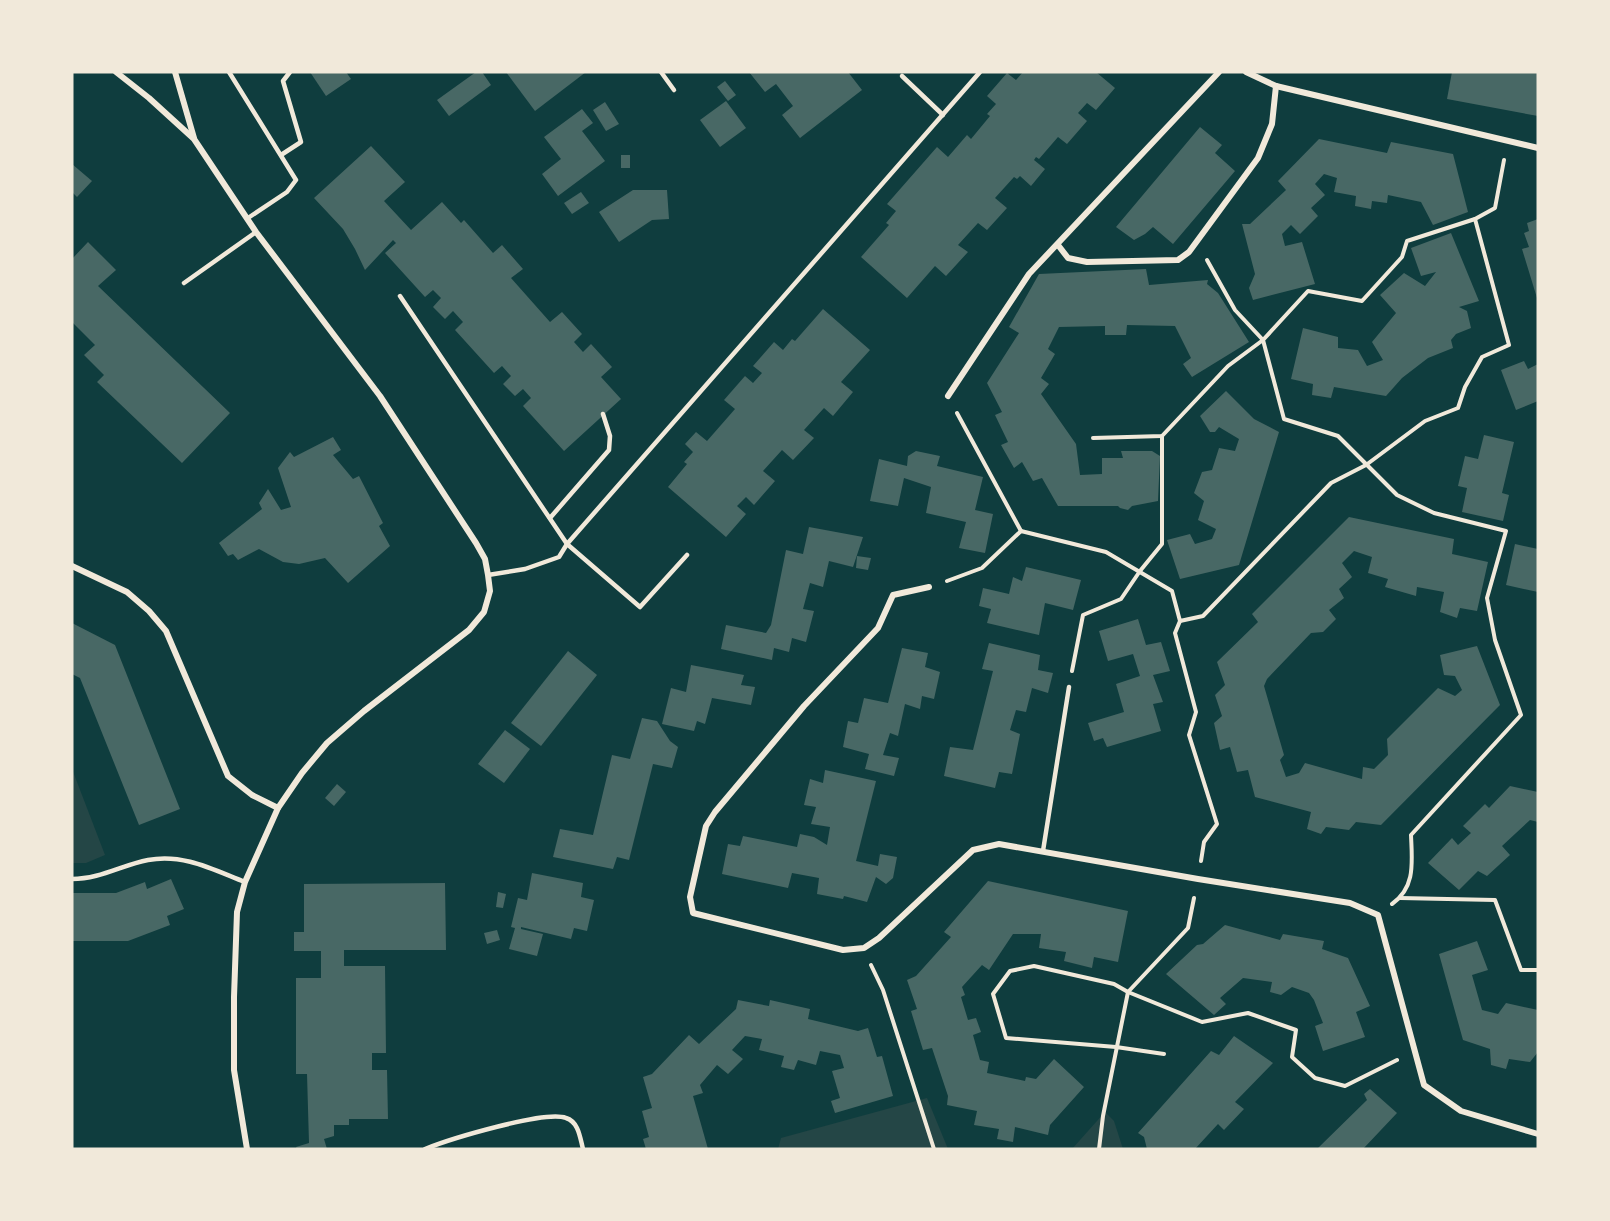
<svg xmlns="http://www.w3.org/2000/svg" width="1610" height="1221" viewBox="0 0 1610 1221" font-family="Quicksand,sans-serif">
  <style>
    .green { fill: #244646 }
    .building { fill: #486865 }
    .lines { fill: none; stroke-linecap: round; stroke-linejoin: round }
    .path { stroke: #f1e9da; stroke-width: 4 }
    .service { stroke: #f1e9da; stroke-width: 4.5 }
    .minor { stroke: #f1e9da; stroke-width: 6 }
  </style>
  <rect width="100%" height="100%" fill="#0f3d3e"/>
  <!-- green -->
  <g class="green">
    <path d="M72,769L105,855L86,863H72Z"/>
    <path d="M927,1098L948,1149H778L781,1138Z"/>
    <path d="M1105,1112L1114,1121L1123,1149H1072Z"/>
  </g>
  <!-- building -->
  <g class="building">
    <path d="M310,72H346L351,79L326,96Z"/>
    <path d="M476,72H482L491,85L449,116L437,100Z"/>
    <path d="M506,72H586L535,111Z"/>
    <path d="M749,72H848L862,90L800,138L782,115L793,106L776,84L765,92Z"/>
    <path d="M1023,72H1096L1115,88L1096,110L1087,103L1078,113L1087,121L1067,144L1058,137L1039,159L1036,157L1034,160L1045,169L1031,186L1020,176L1017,179L1014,177L995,198L1007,208L987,230L978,223L958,245L968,252L946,276L935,266L907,298L861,257L889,225L886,223L896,211L887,204L937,147L948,157L967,135L971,139L990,116L987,114L996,104L987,96L1007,73L1016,80Z"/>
    <path d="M1452,72H1538V116L1447,99Z"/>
    <path d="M725,81L736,95L728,101L717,87Z"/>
    <path d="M726,101L746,128L720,147L700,120Z"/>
    <path d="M605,102L619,124L606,131L593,110Z"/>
    <path d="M582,109L593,123L582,131L605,161L558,196L542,174L561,159L544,137Z"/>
    <path d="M1200,127L1222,145L1215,153L1235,171L1173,244L1153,227L1145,234L1134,240L1116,227Z"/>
    <path d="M1319,139L1387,153L1391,142L1453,154L1468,212L1433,225L1421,202L1388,195L1387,203L1372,201L1371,209L1355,206L1356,196L1334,192L1337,178L1324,174L1315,184L1325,195L1311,208L1318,216L1300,234L1291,225L1282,234L1285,246L1302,242L1315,284L1253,300L1249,288L1255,274L1242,224H1250L1286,190L1278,181Z"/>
    <path d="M371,146L405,182L384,201L411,230L442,202L461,223L464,220L493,253L502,245L523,269L511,278L550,322L562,312L582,334L574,342L583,352L591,344L612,367L601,377L621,399L564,451L523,406L531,398L523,389L515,396L503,384L511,376L502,366L494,373L455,330L463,322L453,311L445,319L433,307L441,298L433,290L425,297L385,253L396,243L393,240L365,270L355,249L343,229L314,198Z"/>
    <rect x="621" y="155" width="9" height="13"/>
    <path d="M72,164L92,181L77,197L72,192Z"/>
    <path d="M633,190H667L669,219L652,220L619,242L599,212Z"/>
    <path d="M581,192L589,203L572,214L564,203Z"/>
    <path d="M1538,219V298H1537L1522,249L1529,247L1524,233L1529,231L1527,223Z"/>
    <path d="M1451,233L1479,301L1459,307L1467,311L1471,328L1456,334L1451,340L1453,348L1428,358L1402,378L1386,396L1334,387L1331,398L1312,395L1313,384L1291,379L1303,328L1338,337V348L1358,350L1367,366L1383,360L1372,342L1396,313L1380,295L1404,273L1425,286L1436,272L1421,276L1411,248Z"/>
    <path d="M88,242L116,270L98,286L230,413L182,463L97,382L104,375L84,355L95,345L72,322V259Z"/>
    <path d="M1146,269L1149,285L1208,280L1207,284L1218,293L1249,342L1192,377L1183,364L1191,358L1175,326L1127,325L1126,335H1105V326L1059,327L1048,349L1055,354L1041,378L1049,384L1041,394L1076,444L1080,475L1102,474V458H1123L1121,451H1152L1160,456L1158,501L1132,506L1128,510L1120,508L1118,506H1058L1042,478L1033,481L1022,462L1014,468L1001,445L1008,442L995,415L1002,412L987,383L1019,333L1009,327L1039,274Z"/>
    <path d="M823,309L870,350L841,382L853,392L833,416L824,408L804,430L814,438L793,460L782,450L763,471L775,481L754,505L746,497L737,506L746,514L726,537L668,487L687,464L684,462L693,452L685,444L696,432L707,441L735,409L724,400L745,376L753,383L762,373L753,366L774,342L783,350L792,339L795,341Z"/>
    <path d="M1524,361L1528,369L1538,364V401L1516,410L1501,370Z"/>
    <path d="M1226,391L1254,419L1279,432L1239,565L1180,579L1167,540L1190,534L1195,544L1212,539L1216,529L1198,520L1204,501L1194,493L1202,472L1212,470L1219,448L1235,451L1239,439L1219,427L1215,432H1210L1200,416Z"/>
    <path d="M1484,435L1514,442L1502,493L1509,495L1503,521L1462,512L1467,488L1458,486L1465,456L1478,459Z"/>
    <path d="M333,437L341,450L333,455L353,479L359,476L383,523L379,526L390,546L348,583L325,558L299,564L283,562L259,549L238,560L233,554L228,556L219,543L262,509L259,503L268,489L281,510L291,507L278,468L290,452L294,457Z"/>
    <path d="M916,451L940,456L937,466L983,477L975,510L993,514L985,553L959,548L966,522L926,513L931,487L904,478L898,506L870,501L879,459L907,466L908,456Z"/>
    <path d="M1349,517L1454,539L1452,554L1488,562L1477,611L1460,608L1457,618L1440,612L1444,592L1417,587L1416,596L1385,587L1388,579L1368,573L1372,557L1354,551L1342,563L1352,577L1339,589L1344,598L1329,610L1336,619L1323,632L1311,633L1267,679L1264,686L1284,755L1280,760L1286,777L1299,773L1305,763L1362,779L1363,767L1374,769L1388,755L1387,739L1438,688L1455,696L1462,690L1455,676L1444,675L1440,655L1477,646L1500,705L1381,825L1356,822L1349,830L1326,827L1321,834L1307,829L1311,812L1255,797L1248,770L1237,772L1230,747L1220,750L1214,723L1222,716L1215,695L1225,685L1217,662L1258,622L1252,614Z"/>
    <path d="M809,527L863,537L853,567L829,561L823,587L810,583L803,609L814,611L806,642L792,638L789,652L774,648L772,660L721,649L726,625L766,633L771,625L786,550L803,554Z"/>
    <path d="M1515,544L1538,549V592L1506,585Z"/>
    <path d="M857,556L871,558L868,570L856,568Z"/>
    <path d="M1026,567L1081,580L1073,610L1045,603L1039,635L987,623L991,609L979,606L983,588L1009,594L1013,577L1022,581Z"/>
    <path d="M1138,619L1146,645L1161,642L1170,671L1153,675L1163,702L1153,704L1161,731L1107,747L1103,738L1094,741L1088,723L1124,712L1116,684L1140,676L1133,654L1108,661L1099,631Z"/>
    <path d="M72,623L115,645L180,809L139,825L80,678L72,674Z"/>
    <path d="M989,643L1040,655L1038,670L1053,673L1048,693L1032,688L1026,712L1016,710L1010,730L1020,734L1012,774L999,772L995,788L944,776L950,747L973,750L993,671L982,669Z"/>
    <path d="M902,648L928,653L925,667L940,672L934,699L922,696L920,709L905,704L898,736L890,733L883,755L899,758L894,776L865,769L869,754L843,747L848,721L858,723L864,698L888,703Z"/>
    <path d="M568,651L597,675L541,746L511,723Z"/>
    <path d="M691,665L744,675L741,685L755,687L751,705L712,698L705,724L697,721L694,731L662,724L671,688L686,692Z"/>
    <path d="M642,718L657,721L670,741L678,747L672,768L653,764L629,860L617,857L613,869L553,857L560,829L593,835L612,755L630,759Z"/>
    <path d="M505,730L530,749L504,783L478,764Z"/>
    <path d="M825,770L876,781L856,861L878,866L880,854L897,857L893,878L886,884L876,877L867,902L844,896L843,899L817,894L819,878L792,873L788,888L722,874L728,844L740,846L743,836L797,847L800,834L814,837L827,845L830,827L811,824L816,807L804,805L810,779L823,783Z"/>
    <path d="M337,784L346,792L334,806L325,798Z"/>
    <path d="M1510,786L1538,792V822L1530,820L1502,846L1510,855L1487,876L1478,871L1459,890L1428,863L1452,838L1458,845L1471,833L1463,826L1485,804L1489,808Z"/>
    <path d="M532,873L583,883L581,897L594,900L587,931L574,928L571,939L521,927V929L543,934L537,956L509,949L515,928L511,927L518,898L527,900Z"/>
    <path d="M171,879L184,909L167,916L170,925L128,941H72V893H116L145,882L147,889Z"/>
    <path d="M988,881L1128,911L1118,962L1094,957L1092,968L1064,961L1066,952L1039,948L1041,934H1013L989,970L982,965L962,987L965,995L961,997L968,1020L976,1018L981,1032L973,1035L980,1060L989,1062L987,1073L1025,1081L1026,1077L1036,1079L1054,1059L1084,1087L1050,1125L1048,1135L1015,1127L1013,1142L997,1139L999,1129L974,1125L977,1111L947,1105L948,1096L932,1048L923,1050L911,1011L917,1009L907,980L916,976L951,937L944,932Z"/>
    <path d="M445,883L446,950H344V966H385L386,1053H372V1070H387L388,1119H349V1125H334V1136L324,1139L327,1149H297L296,1147L309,1143L307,1074H296V978H321V951H294V932H304V884Z"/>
    <path d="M498,892L506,894L503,908L496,907Z"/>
    <path d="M1225,925L1280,940L1283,934L1324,941L1322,949L1348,958L1370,1006L1356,1012L1365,1037L1323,1051L1315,1026L1323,1023L1314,1000L1309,993L1292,987L1281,995L1270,992L1272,982L1243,978L1220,998L1226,1004L1214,1015L1166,974L1197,945L1203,944Z"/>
    <path d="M497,930L500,940L487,944L484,933Z"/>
    <path d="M1477,941L1488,970L1472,975L1482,1010L1498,1014L1506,1003L1538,1010V1052L1530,1062L1509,1059L1506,1069L1491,1065L1490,1049L1463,1040L1439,954Z"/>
    <path d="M738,1000L769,1006L770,1000L810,1009L808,1019L858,1031L868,1028L877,1057L882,1056L893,1096L835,1113L831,1101L840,1098L832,1071L844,1068L840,1055L820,1051L816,1065L798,1060L794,1070L781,1067L784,1056L759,1050L762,1039L745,1036L732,1050L743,1059L728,1074L717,1065L700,1085L703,1093L693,1096L708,1149H646L643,1139L649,1137L642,1111L652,1108L643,1077L652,1074L689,1035L699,1044L736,1009Z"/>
    <path d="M1234,1036L1273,1063L1235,1102L1244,1109L1224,1130L1218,1124L1195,1149H1147L1144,1137L1138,1133L1211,1051L1219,1055Z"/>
    <path d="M1370,1089L1397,1113L1363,1149H1317L1367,1100L1364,1094Z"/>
  </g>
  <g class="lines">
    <!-- path -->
    <g class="path">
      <path d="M957,413L1021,531"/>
      <path d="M1093,438L1162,436L1228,366L1263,340L1235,310L1207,260"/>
      <path d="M947,581L982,568L1021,531L1106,552L1172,591L1180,621L1203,616L1331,483L1366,465L1425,421L1458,408L1465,387L1482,357L1509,345L1475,219L1495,208L1504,160"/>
      <path d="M1180,621L1175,633L1196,712L1189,735L1217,824L1204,842L1201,861"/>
      <path d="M1072,671L1083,615L1121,599L1140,571L1162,544V436"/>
      <path d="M1400,898L1495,900L1521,970H1538"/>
      <path d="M1392,904C1416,887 1412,862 1411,835L1521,715L1495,640L1487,598L1506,531L1434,513L1397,495L1338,436L1284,419L1263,340L1308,291L1362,301L1402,257L1407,241L1475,219"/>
      <path d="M871,965L883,990L934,1149"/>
      <path d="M1164,1054L1116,1047L1006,1038L993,994L1010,971L1034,966L1114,984L1128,992L1202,1022L1248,1013L1296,1030L1292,1057L1315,1078L1345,1086L1397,1060"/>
      <path d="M1099,1149L1103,1116L1128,992L1188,928L1194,898"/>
    </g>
    <!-- service -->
    <g class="service">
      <path d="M229,72L296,180L287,192L248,218"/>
      <path d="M661,72L674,90"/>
      <path d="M902,76L943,115"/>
      <path d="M281,155L301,142L283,81L290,72"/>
      <path d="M184,283L256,232"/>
      <path d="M400,296L567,544L640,607L687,555"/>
      <path d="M550,518L609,450L610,436L603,414"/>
      <path d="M488,575L525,569L559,557L567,544L980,72"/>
      <path d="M1043,851L1069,687"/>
      <path d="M72,879C100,879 122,865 148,860C183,853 214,870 245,882"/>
      <path d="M425,1149C450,1139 545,1110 566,1118C579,1122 580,1138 583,1149"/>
    </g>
    <!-- minor -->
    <g class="minor">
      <path d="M116,72L149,98L194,139L256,232L380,396L476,543L485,559L488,575L490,591L484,612L469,630L364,711L327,743L302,773L278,808L245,882L237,912L234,997V1070L247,1149"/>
      <path d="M175,72L194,138"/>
      <path d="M1246,72L1276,86L1538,148"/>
      <path d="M1058,245L1068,258L1087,262L1178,260L1189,252L1258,158L1272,124L1276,86"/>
      <path d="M948,396L1029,274L1219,72"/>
      <path d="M72,566L127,592L149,611L166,631L228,776L252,795L278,808"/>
      <path d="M929,587L893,595L878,628L804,706L715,812L706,826L690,897L693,913L843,950L864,948L879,938L973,850L999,844L1198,879L1350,903L1378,915L1424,1085L1461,1111L1538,1134"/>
    </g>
  </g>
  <!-- border -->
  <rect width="1610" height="1221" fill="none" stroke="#f1e9da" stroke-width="147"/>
</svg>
